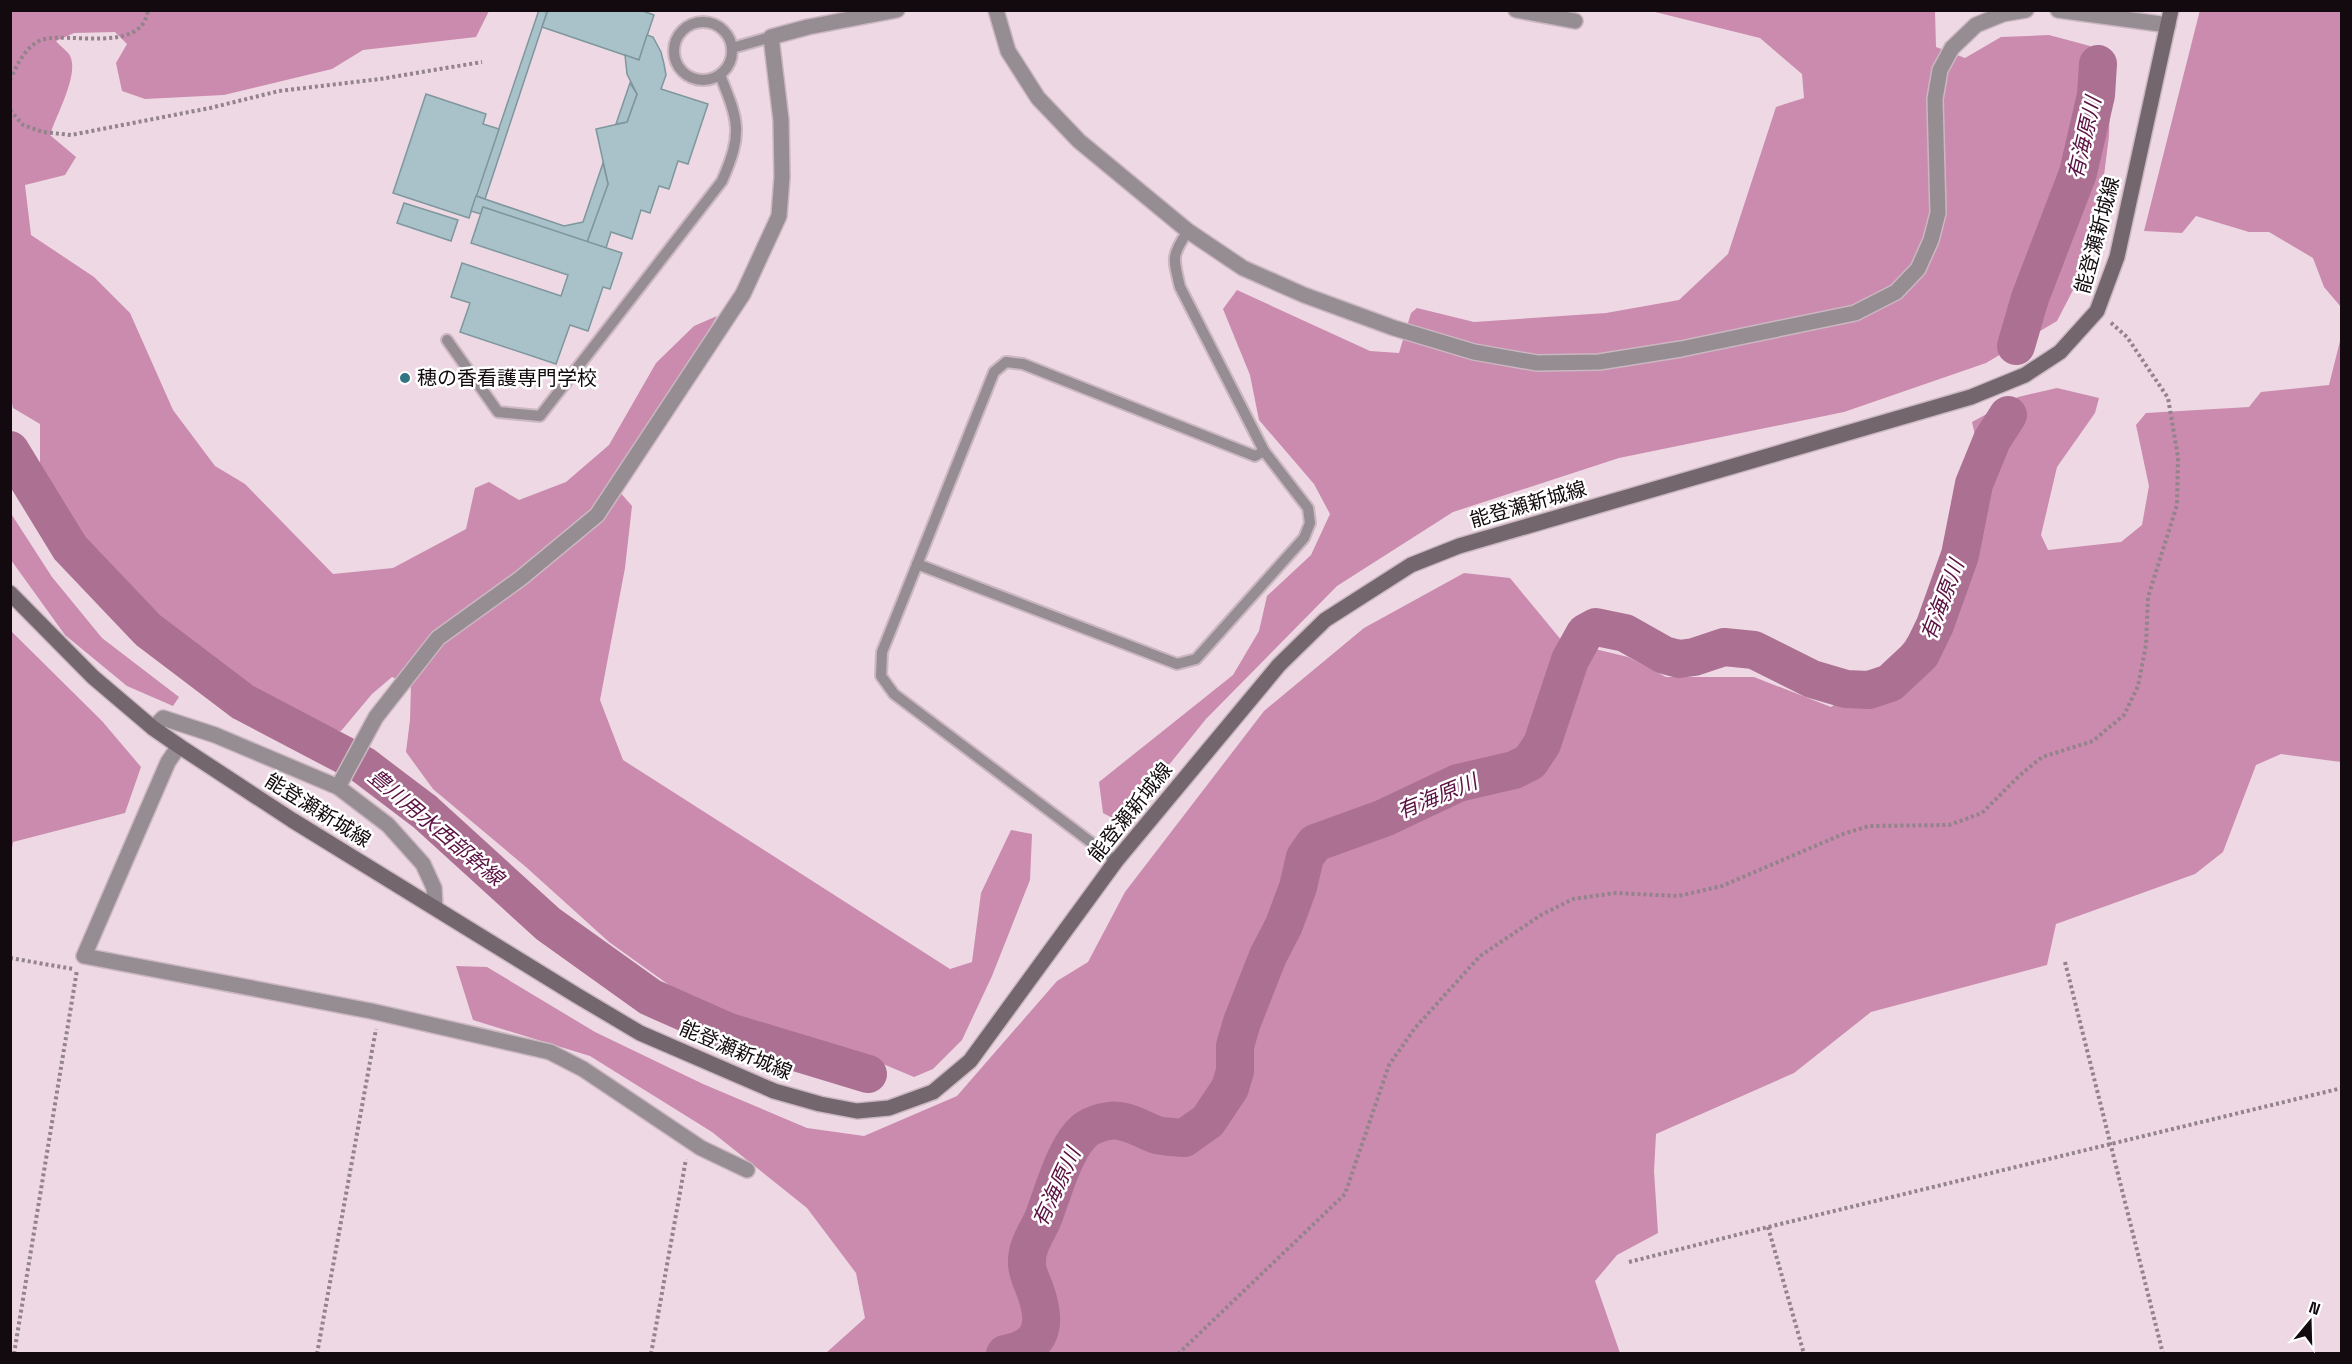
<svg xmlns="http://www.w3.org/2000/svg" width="2352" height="1364" viewBox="0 0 2352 1364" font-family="'Space Grotesk','Noto Sans JP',sans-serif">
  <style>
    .forest { fill: #ca8bae }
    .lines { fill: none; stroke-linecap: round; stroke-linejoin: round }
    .river { stroke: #ac7092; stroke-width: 38 }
    .building { fill: #a9c2c9; stroke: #7e979d; stroke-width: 1.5 }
    .lane-casing { stroke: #cbb7c1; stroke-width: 14 }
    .street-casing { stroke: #cbb7c1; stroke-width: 18 }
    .secondary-casing { stroke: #cbb7c1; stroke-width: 18 }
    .path { stroke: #93838b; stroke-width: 4; stroke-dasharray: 3 3; stroke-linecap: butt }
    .lane { stroke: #968d92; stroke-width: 10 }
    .street { stroke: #968d92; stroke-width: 15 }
    .secondary { stroke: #73666d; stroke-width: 15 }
    .poi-dot { fill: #317585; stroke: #fff; stroke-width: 2 }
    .labels { text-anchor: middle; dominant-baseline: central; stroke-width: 5; stroke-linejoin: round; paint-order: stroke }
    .street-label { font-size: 20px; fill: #120a0e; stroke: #fff }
    .poi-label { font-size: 20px; fill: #120a0e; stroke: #fff; text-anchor: start }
    .water-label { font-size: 21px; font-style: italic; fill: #5b1142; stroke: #fff }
  </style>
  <rect width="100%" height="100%" fill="#eed8e3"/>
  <!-- forest -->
  <g class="forest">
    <path d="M2200,10L2341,11V307L2324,287L2313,258L2269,232H2249L2196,216L2182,233L2144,231Z"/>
    <path d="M10,11H489L476,37L363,50L332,69L224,95L145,99L122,91L116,63L127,44L115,32L74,33L56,41C59,45 65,49 69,54C81,72 56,115 50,135L76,157L65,175L25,185L31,235L94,277L130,313L173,410L215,466L245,484L333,574L393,568L466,529L475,488L489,482L519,500L566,482L609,445L656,363L694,326L717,316L670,398L612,483L632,506L625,568L600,700L623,760L950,969L972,962L981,893L1011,830L1032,834L1030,880L992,976L962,1040L933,1069L914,1077L864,1056L697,1005L609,942L526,867L433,789L406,752L410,720L411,685L392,677L372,694L341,731L312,728L207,662L129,590L64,518L40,469V424L13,408L11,399Z"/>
    <path d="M1651,11H1935L1936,47L1965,58L2001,37L2049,35L2090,46L2111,68L2109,136L2101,199L2087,263L2057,321L1986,363L1844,412L1619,458L1453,512L1337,586L1206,719L1122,823L1103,813L1099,782L1233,675L1259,631L1267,596L1311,555L1330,514L1314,484L1259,420L1250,375L1223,309L1237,290L1370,351L1399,353L1411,313L1417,308L1474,322L1606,313L1679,300L1728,254L1776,107L1804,98L1802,74L1760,38Z"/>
    <path d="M2341,337V762L2281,754L2256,765L2223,852L2195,874L2056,924L2047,965L1871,1012L1794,1073L1656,1134L1654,1171L1658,1233L1617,1255L1595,1281L1620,1353H826L865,1318L856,1273L807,1208L712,1132L590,1056L473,1020L456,966L487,967L595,1032L703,1084L807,1128L864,1136L957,1096L1057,981L1088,962L1125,892L1264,711L1364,628L1464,573L1510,578L1562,641L1628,657L1666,677H1754L1831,707L1886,669L1936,596L1967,524L1982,466L1972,422L2018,397L2057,388L2099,398L2095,413L2057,467L2041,535L2048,550L2121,542L2142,525L2149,486L2136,425L2146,413L2249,407L2261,392L2329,385Z"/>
    <path d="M10,512L52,577L102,638L179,697L173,706L127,686L65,635L11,560Z"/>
    <path d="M11,631L102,721L141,767L125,813L13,842L11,855Z"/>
  </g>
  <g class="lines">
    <!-- river -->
    <g class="river">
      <path d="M2016,346L2030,298L2078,173L2096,95L2098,64"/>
      <path d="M10,450L70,548L148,630L243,702L363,765L425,812L548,924L650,997L729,1032L868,1074"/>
      <path d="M1005,1354C1044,1347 1047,1323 1035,1290C1032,1282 1027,1272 1027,1264C1026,1248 1035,1235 1042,1221C1052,1197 1065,1143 1088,1128C1093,1125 1103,1122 1109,1121C1126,1118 1142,1130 1157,1135C1165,1137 1175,1137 1184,1138L1208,1121L1230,1088L1235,1071V1046L1242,1022L1268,956L1284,925L1298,887L1305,857L1315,843L1384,818L1458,783L1514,770L1530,762L1542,744L1570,660L1585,633L1596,627L1625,633L1664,655L1679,659L1694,657L1724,647L1754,650L1812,679L1846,689L1869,690L1890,683L1921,654L1935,625L1960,555L1974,484L1992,440L2008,415"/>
    </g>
  </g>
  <!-- building -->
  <g class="building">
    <path d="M539,10L547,12L485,199L476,196Z"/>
    <path d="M548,10H640L654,15L639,60L542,27Z"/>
    <path d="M647,35L653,37L661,52L664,64L666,75L661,89L708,104L688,164L678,161L669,189L659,186L650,213L641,210L632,239L611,232L606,248L587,242L608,184L596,129L627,122L637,94L627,74L625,55L639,60Z"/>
    <path d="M630,83L637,94L627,122L616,124Z"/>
    <path d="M426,94L486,114L483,124L499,129L469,218L393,193Z"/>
    <path d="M603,163L608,184L587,242L483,207L481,214L471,211L476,196L564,226L583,222Z"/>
    <path d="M404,203L458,220L451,241L397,223Z"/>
    <path d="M483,207L622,253L610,289L603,287L588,331L570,325L556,364L460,332L470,303L451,297L462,263L561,296L568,275L471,243Z"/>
  </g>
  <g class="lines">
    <defs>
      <g id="lane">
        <circle cx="703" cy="51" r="29"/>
        <path d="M732,48L771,37"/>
        <path d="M447,340L498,412L540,416L722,181C743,133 739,122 720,75"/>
        <path d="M917,564L1177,664L1196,659L1304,538L1310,523L1308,508L1264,451L1180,287C1173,258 1171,256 1188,231"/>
        <path d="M1116,861L894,694L881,676L882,652L994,372L1006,362L1023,364L1255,456L1264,451"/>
      </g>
      <g id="street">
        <path d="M996,10L1008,51L1038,98L1079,141L1188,231L1243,268L1304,295L1394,328L1474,352L1537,363L1599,362L1681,349L1855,313L1896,292L1918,269L1931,240L1938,213L1935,99L1940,70L1952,48L1976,25L2003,14L2026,10"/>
        <path d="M1516,10L1575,21"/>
        <path d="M2058,10L2168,25"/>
        <path d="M153,728L163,718L215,735L338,787L388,825L423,864L434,888L435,907"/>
        <path d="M179,746L168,762L84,956L371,1011L550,1052L583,1069L701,1148L747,1170"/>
        <path d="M338,787L376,717L438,638L521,578L597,515L743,294L779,216L782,177L781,120L771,37L808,27L897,10"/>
      </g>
      <path id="secondary" d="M10,593L93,677L153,728L179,746L292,820L576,995L640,1033L774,1091L820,1104L857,1111L889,1108L933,1092L970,1061L1116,861L1279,665L1325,620L1411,565L1459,546L1971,397L2025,375L2060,352L2097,311L2117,257L2171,10"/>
    </defs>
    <!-- lane casing -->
    <use href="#lane" class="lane-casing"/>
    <!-- street casing -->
    <use href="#street" class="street-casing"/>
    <!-- secondary casing -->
    <use href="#secondary" class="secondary-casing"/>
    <!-- path -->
    <g class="path">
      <path d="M10,80C17,65 25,47 41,40C67,31 142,55 148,10"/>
      <path d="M10,110L23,125L43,132L71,135L210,108L279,91L380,79L482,62"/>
      <path d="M10,958L73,969"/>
      <path d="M2065,962L2163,1354"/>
      <path d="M1768,1227L1804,1354"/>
      <path d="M1629,1262L1768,1227L2342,1088"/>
      <path d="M14,1354L77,970"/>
      <path d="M317,1354L376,1029"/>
      <path d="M651,1354L686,1159"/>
      <path d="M1178,1354L1345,1194L1389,1065L1415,1028L1480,956L1541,915L1573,899L1615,893L1678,896L1722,886L1843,834L1869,826L1949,825L1982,813L2019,776L2042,757L2093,741L2124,715L2138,686L2146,645L2148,597L2177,505L2178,457L2168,398L2127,337L2110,322"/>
    </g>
    <!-- lane -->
    <use href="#lane" class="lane"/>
    <!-- street -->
    <use href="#street" class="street"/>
    <!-- secondary -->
    <use href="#secondary" class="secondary"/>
  </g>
  <!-- markers -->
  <circle class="poi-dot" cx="405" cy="378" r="6"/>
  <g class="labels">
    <!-- street labels -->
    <g class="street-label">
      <text transform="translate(2097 235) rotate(-75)">能登瀬新城線</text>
      <text transform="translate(1528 504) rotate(-16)">能登瀬新城線</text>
      <text transform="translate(318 810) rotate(32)">能登瀬新城線</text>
      <text transform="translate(1130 812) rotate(-51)">能登瀬新城線</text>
      <text transform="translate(736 1050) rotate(23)">能登瀬新城線</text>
    </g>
    <!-- poi labels -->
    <g class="poi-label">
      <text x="417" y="378">穂の香看護専門学校</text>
    </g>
    <!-- water labels -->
    <g class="water-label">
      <text transform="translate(2084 138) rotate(-77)">有海原川</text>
      <text transform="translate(1942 600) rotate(-69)">有海原川</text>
      <text transform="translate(1437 796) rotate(-22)">有海原川</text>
      <text transform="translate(436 827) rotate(40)">豊川用水西部幹線</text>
      <text transform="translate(1056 1187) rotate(-65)">有海原川</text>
    </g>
  </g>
  <!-- border -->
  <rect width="2352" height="1364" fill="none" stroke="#120a0e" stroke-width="24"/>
  <!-- north arrow -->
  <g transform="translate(2310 1322) rotate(19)" stroke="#ffffff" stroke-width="4.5" paint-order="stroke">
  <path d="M0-4.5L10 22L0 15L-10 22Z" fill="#120a0e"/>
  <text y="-9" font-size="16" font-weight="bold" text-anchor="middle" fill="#120a0e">N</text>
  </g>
</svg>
